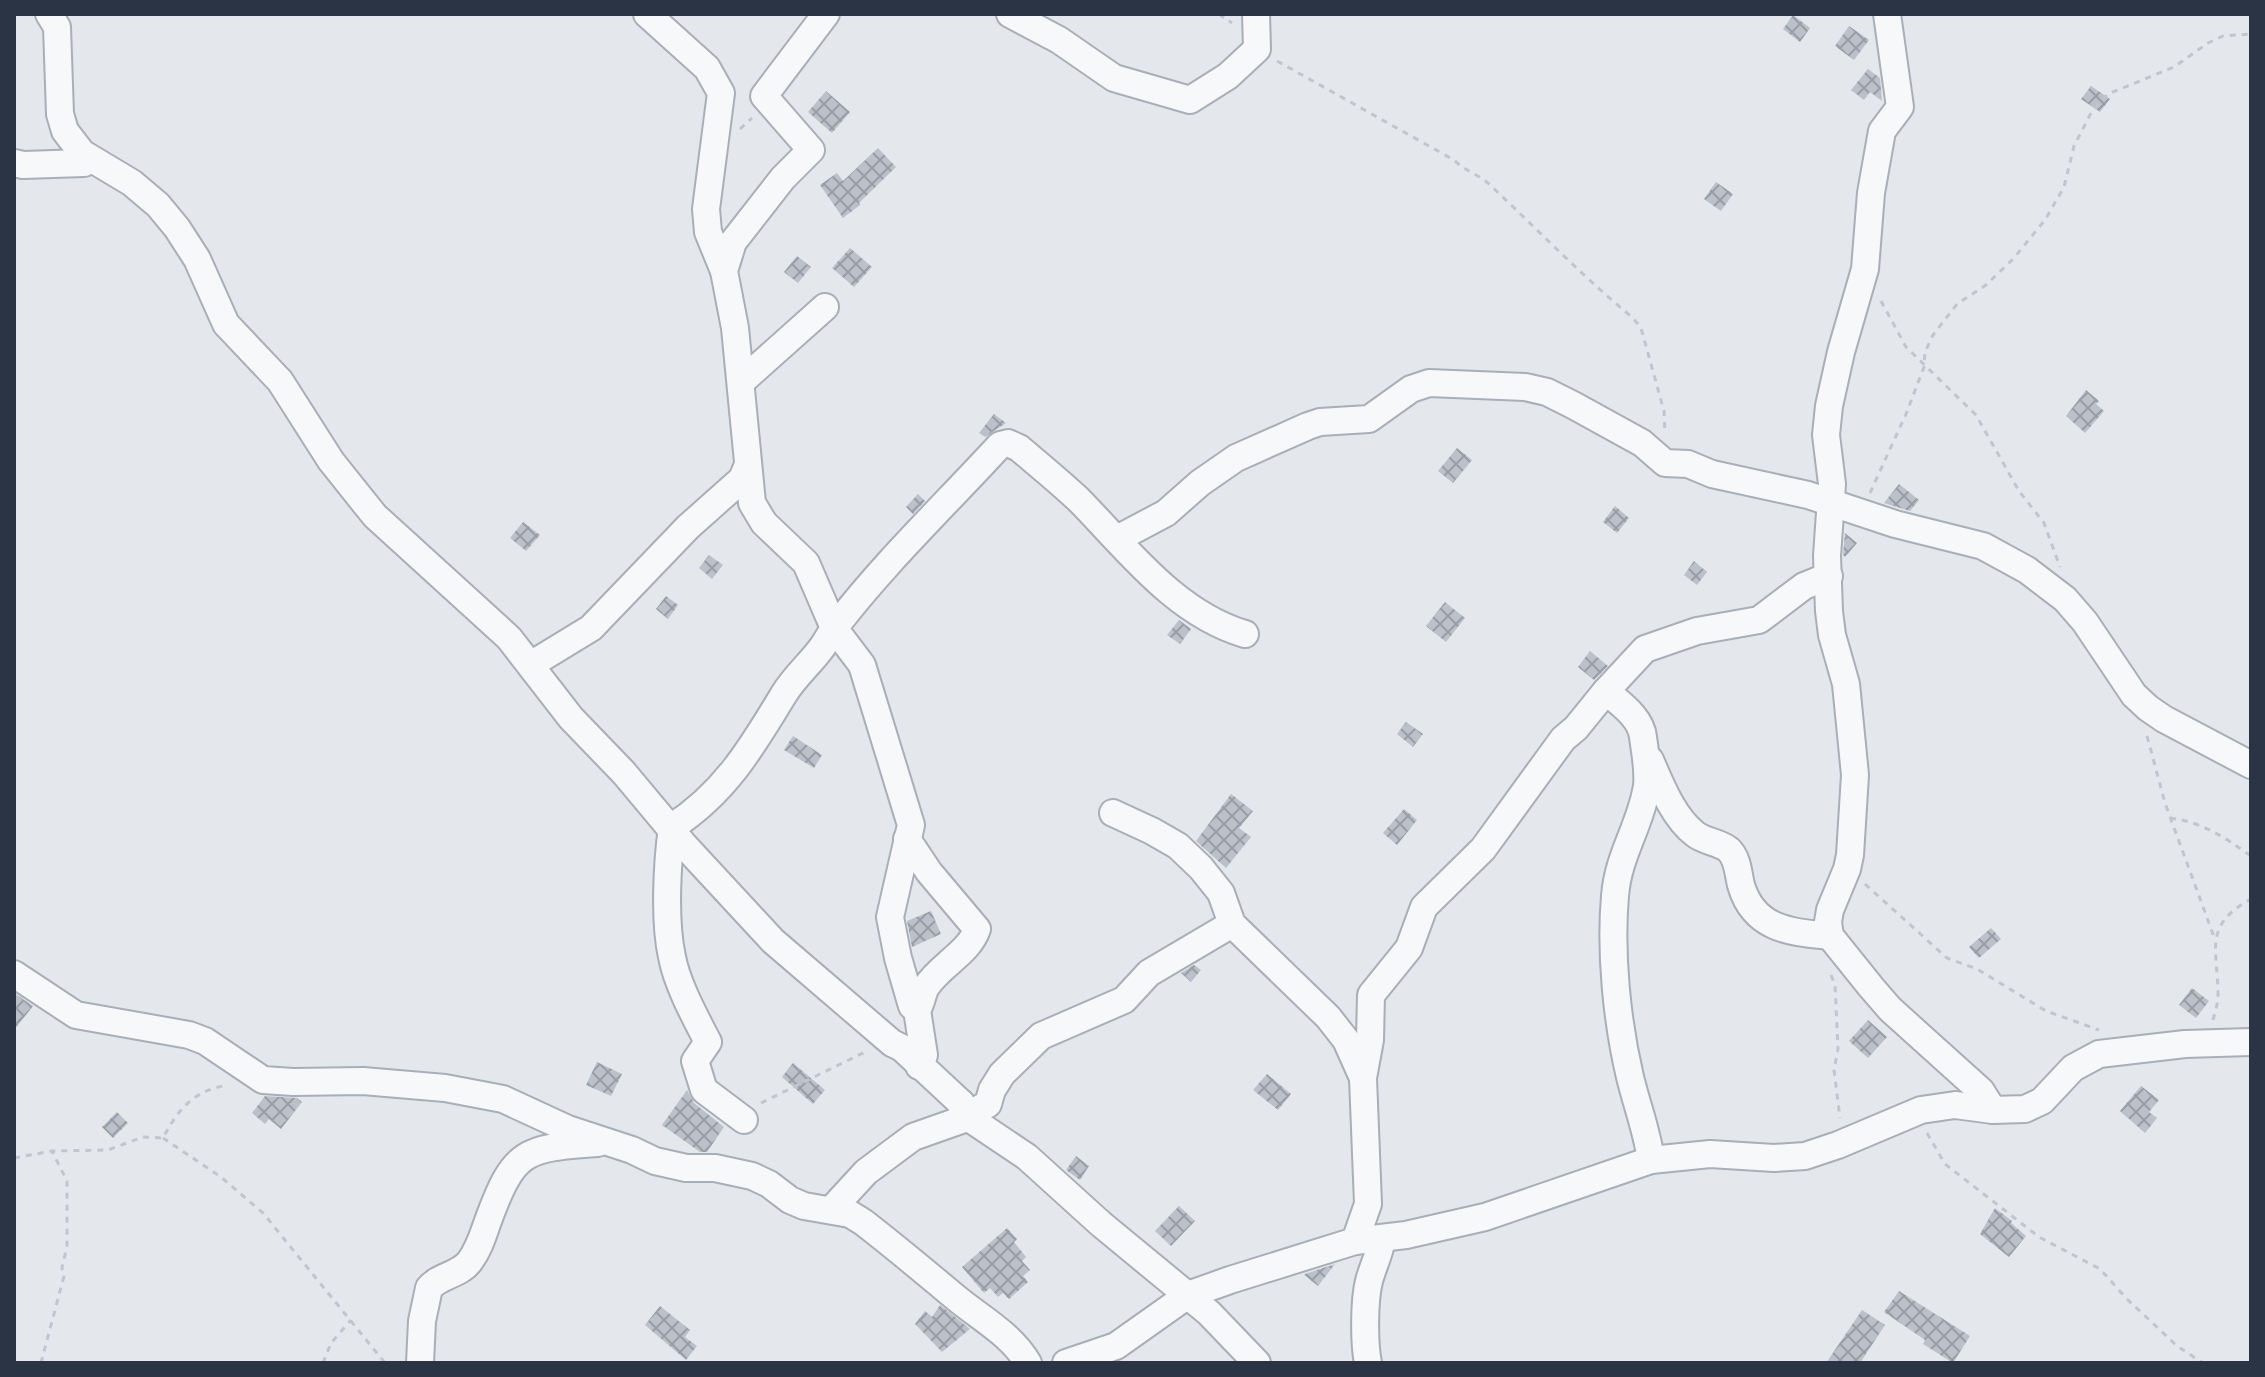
<svg xmlns="http://www.w3.org/2000/svg" width="2265" height="1377" viewBox="0 0 2265 1377" font-family="'Roboto Condensed',sans-serif">
  <style>
    .building { fill: url(#building-cross-hatch) }
    .lines { fill: none; stroke-linecap: round; stroke-linejoin: round }
    .minor-casing { stroke: #a9aeb7; stroke-width: 30 }
    .path { stroke: #c2c5cb; stroke-width: 3; stroke-dasharray: 6 6; stroke-linecap: butt }
    .minor { stroke: #f7f8fa; stroke-width: 26 }
  </style>
  <defs>
    <pattern id="building-cross-hatch" width="8" height="8" patternUnits="userSpaceOnUse" patternTransform="scale(2)"><rect width="8" height="8" fill="#bbc0ca"/><path d="M0 0l8 8M0 8l8-8" fill="none" stroke="#989da6"/></pattern>
  </defs>
  <rect width="100%" height="100%" fill="#e4e7ec"/>
  <!-- building -->
  <g class="building">
    <path d="M1793,15L1810,28L1800,42L1783,29Z"/>
    <path d="M1849,26L1869,40L1854,60L1835,46Z"/>
    <path d="M1868,69L1880,78L1882,101L1870,92L1864,100L1851,90Z"/>
    <path d="M2091,86L2110,99L2100,112L2081,99Z"/>
    <path d="M826,91L850,112L832,133L808,112Z"/>
    <path d="M878,148L896,167L859,203L860,205L843,218L820,185L837,173L843,181Z"/>
    <path d="M1716,182L1733,194L1721,211L1704,199Z"/>
    <path d="M850,248L872,267L854,287L832,268Z"/>
    <path d="M797,256L811,267L798,283L784,272Z"/>
    <path d="M2086,390L2099,401L2096,404L2104,411L2085,433L2066,416Z"/>
    <path d="M994,414L1006,423L985,437L979,433Z"/>
    <path d="M1457,448L1472,460L1453,483L1438,471Z"/>
    <path d="M1899,484L1919,500L1910,511L1884,503Z"/>
    <path d="M918,494L925,501L913,514L906,507Z"/>
    <path d="M1615,506L1629,518L1617,533L1603,522Z"/>
    <path d="M523,522L540,535L526,551L510,538Z"/>
    <path d="M1845,533L1857,543L1845,557L1843,555Z"/>
    <path d="M709,555L723,565L712,579L699,568Z"/>
    <path d="M1694,561L1707,572L1697,585L1684,575Z"/>
    <path d="M666,596L678,605L668,619L656,609Z"/>
    <path d="M1445,602L1465,618L1446,642L1426,626Z"/>
    <path d="M1179,620L1191,629L1180,644L1167,635Z"/>
    <path d="M1590,651L1608,666L1594,680L1578,667Z"/>
    <path d="M1406,722L1423,734L1413,747L1397,734Z"/>
    <path d="M793,736L822,755L814,768L784,750Z"/>
    <path d="M1231,794L1253,811L1239,828L1251,837L1226,868L1196,841Z"/>
    <path d="M1404,809L1417,820L1397,845L1383,833Z"/>
    <path d="M931,911L941,934L912,947L907,921Z"/>
    <path d="M1991,928L2001,939L1979,958L1969,947Z"/>
    <path d="M1194,965L1201,970L1191,982L1181,973Z"/>
    <path d="M2192,988L2209,1001L2196,1018L2179,1005Z"/>
    <path d="M14,993L33,1006L14,1030Z"/>
    <path d="M1868,1020L1887,1037L1868,1058L1849,1041Z"/>
    <path d="M597,1062L622,1074L611,1096L586,1085Z"/>
    <path d="M793,1063L825,1090L813,1104L782,1077Z"/>
    <path d="M1267,1074L1291,1094L1278,1110L1253,1090Z"/>
    <path d="M2141,1086L2159,1100L2149,1112L2157,1118L2145,1133L2120,1111Z"/>
    <path d="M687,1090L694,1103L724,1127L707,1152H700L662,1125Z"/>
    <path d="M265,1096L297,1098L302,1102L281,1129L269,1119L265,1124L252,1113Z"/>
    <path d="M117,1112L128,1123L113,1138L102,1127Z"/>
    <path d="M1076,1156L1089,1166L1080,1180L1066,1170Z"/>
    <path d="M1179,1206L1195,1221L1171,1246L1155,1231Z"/>
    <path d="M1995,1208L2012,1221L2011,1223L2026,1236L2009,1257L1980,1234Z"/>
    <path d="M1007,1228L1017,1239L1014,1242L1026,1257L1022,1261L1030,1270L1023,1276L1028,1282L1009,1299L1003,1293L998,1297L990,1288L984,1293L962,1267Z"/>
    <path d="M1335,1264L1318,1286L1304,1275L1305,1274Z"/>
    <path d="M1899,1291L1970,1336L1953,1363L1923,1344L1925,1340L1884,1312Z"/>
    <path d="M940,1305L970,1329L942,1352L915,1324L925,1311L932,1317Z"/>
    <path d="M660,1306L690,1330L685,1337L697,1346L686,1360L645,1325Z"/>
    <path d="M1862,1310L1885,1325L1860,1363H1826Z"/>
  </g>
  <g class="lines">
    <defs>
      <g id="minor">
        <path d="M49,14L57,27L60,114L65,131L82,153L132,183L158,205L177,228L197,259L226,324L280,381L331,461L375,516L509,638L571,718L624,773L685,846L773,941L892,1043L902,1048L961,1103L966,1116L1027,1157L1101,1224L1209,1313L1257,1363"/>
        <path d="M647,14L707,68L721,93L706,209L708,232L724,271"/>
        <path d="M826,14L764,96L811,150L783,178L733,242L724,271L735,328L752,503L764,523L806,563L834,628L862,665L911,825L890,917L898,958L912,1006L917,1010L924,1055L919,1066"/>
        <path d="M1010,14L1059,40L1114,78L1190,100L1228,76L1257,49L1256,14"/>
        <path d="M1887,14L1900,107L1882,131L1871,193L1865,269L1841,352L1829,406L1826,435L1832,484L1827,556L1829,611L1832,635L1846,684L1855,775L1850,855L1847,869L1830,910L1828,922L1830,936L1871,987L1890,1009L1981,1091L1993,1110"/>
        <path d="M14,163L23,165L84,163L82,153"/>
        <path d="M741,382L825,307"/>
        <path d="M1117,539L1166,513L1200,483L1236,458L1308,426L1320,422L1369,419L1411,389L1429,383L1525,387L1547,392L1573,405L1642,443L1665,463L1688,464L1712,474L1808,495L1895,524L1983,546L2027,570L2065,599L2085,622L2134,695L2148,708L2164,719L2251,765"/>
        <path d="M532,664L591,628L688,527L742,479L747,467"/>
        <path d="M1650,760C1661,785 1673,817 1695,834C1705,842 1720,842 1729,850C1738,859 1738,873 1741,885C1754,930 1791,932 1830,936"/>
        <path d="M1113,813L1152,831L1178,846L1201,868L1221,893L1232,924L1328,1017L1346,1040L1363,1078"/>
        <path d="M907,839L929,872L977,929C969,953 940,965 926,987C922,994 922,1003 917,1010"/>
        <path d="M14,974L76,1015L189,1035L205,1041L263,1080L293,1082L363,1081L445,1088L503,1099L568,1129L632,1150L655,1161L686,1168H715L752,1176L769,1184L790,1200L804,1206L850,1214L863,1222C894,1246 924,1271 955,1297C980,1318 1011,1334 1028,1363"/>
        <path d="M966,1116L988,1104L992,1090L1002,1074L1041,1036L1124,1000L1149,973L1232,924"/>
        <path d="M744,1120L704,1090L695,1061L708,1042C695,1017 677,984 672,957C664,921 667,864 672,827C725,793 752,747 784,694C795,676 811,663 823,646C827,640 831,632 836,626C885,562 945,505 1000,445L1008,443L1019,448C1039,465 1060,482 1079,500C1128,550 1176,614 1245,634"/>
        <path d="M1651,1160C1647,1131 1637,1106 1630,1077C1617,1022 1610,953 1615,896C1618,856 1639,828 1646,791C1650,776 1645,753 1643,737C1641,717 1619,703 1606,691L1645,649L1697,631L1759,620L1804,586L1829,576"/>
        <path d="M831,1210L866,1172L913,1137L964,1119L961,1103"/>
        <path d="M1355,1241L1368,1204L1363,1078L1370,1040L1371,995L1409,948L1424,907L1483,849L1563,739L1576,728L1606,691"/>
        <path d="M420,1363L422,1321L429,1288C440,1275 460,1275 470,1261C479,1249 483,1235 488,1221C514,1150 524,1148 598,1143"/>
        <path d="M1066,1363L1116,1346L1188,1295L1230,1280L1355,1241L1406,1235L1485,1217L1651,1160L1710,1154L1774,1158L1805,1156L1838,1145L1921,1110L1955,1105L1993,1110L2025,1109L2042,1101L2073,1068L2099,1054L2185,1044L2251,1042"/>
        <path d="M1368,1363C1364,1343 1364,1301 1369,1281C1373,1266 1379,1256 1382,1239"/>
      </g>
    </defs>
    <!-- minor casing -->
    <use href="#minor" class="minor-casing"/>
    <!-- path -->
    <g class="path">
      <path d="M1219,14L1232,23"/>
      <path d="M1277,61L1454,160C1465,171 1478,174 1489,184C1537,229 1582,276 1633,318L1641,328L1664,411L1665,433"/>
      <path d="M740,129L752,118"/>
      <path d="M1881,301L1906,347L1976,415L2019,491L2044,523L2060,567"/>
      <path d="M1870,493L1906,414L1924,367L1925,352L1933,335L1957,304L1986,285L2013,259L2045,220L2064,187L2074,146L2092,111L2108,94L2174,67L2208,43L2223,36L2251,34"/>
      <path d="M2147,736L2165,803L2214,937"/>
      <path d="M2170,818C2202,822 2224,837 2251,856"/>
      <path d="M1865,884L1947,958L1977,969L2046,1011L2099,1030"/>
      <path d="M1831,975L1835,985L1838,1049L1834,1070L1840,1118"/>
      <path d="M2213,1020C2215,1012 2218,1004 2218,995C2218,949 2202,926 2251,899"/>
      <path d="M761,1103L865,1052"/>
      <path d="M1927,1133L1945,1164L2039,1237L2100,1269L2127,1299L2177,1346L2203,1363"/>
      <path d="M163,1138L221,1177L263,1213L385,1363"/>
      <path d="M14,1158L52,1151L108,1150L143,1137L163,1138C179,1108 193,1091 228,1085"/>
      <path d="M41,1363L64,1276L62,1268L67,1246V1181L52,1151"/>
      <path d="M323,1363L331,1343L351,1320"/>
    </g>
    <!-- minor -->
    <use href="#minor" class="minor"/>
  </g>
  <!-- border -->
  <rect width="2265" height="1377" fill="none" stroke="#2b3445" stroke-width="32"/>
</svg>
